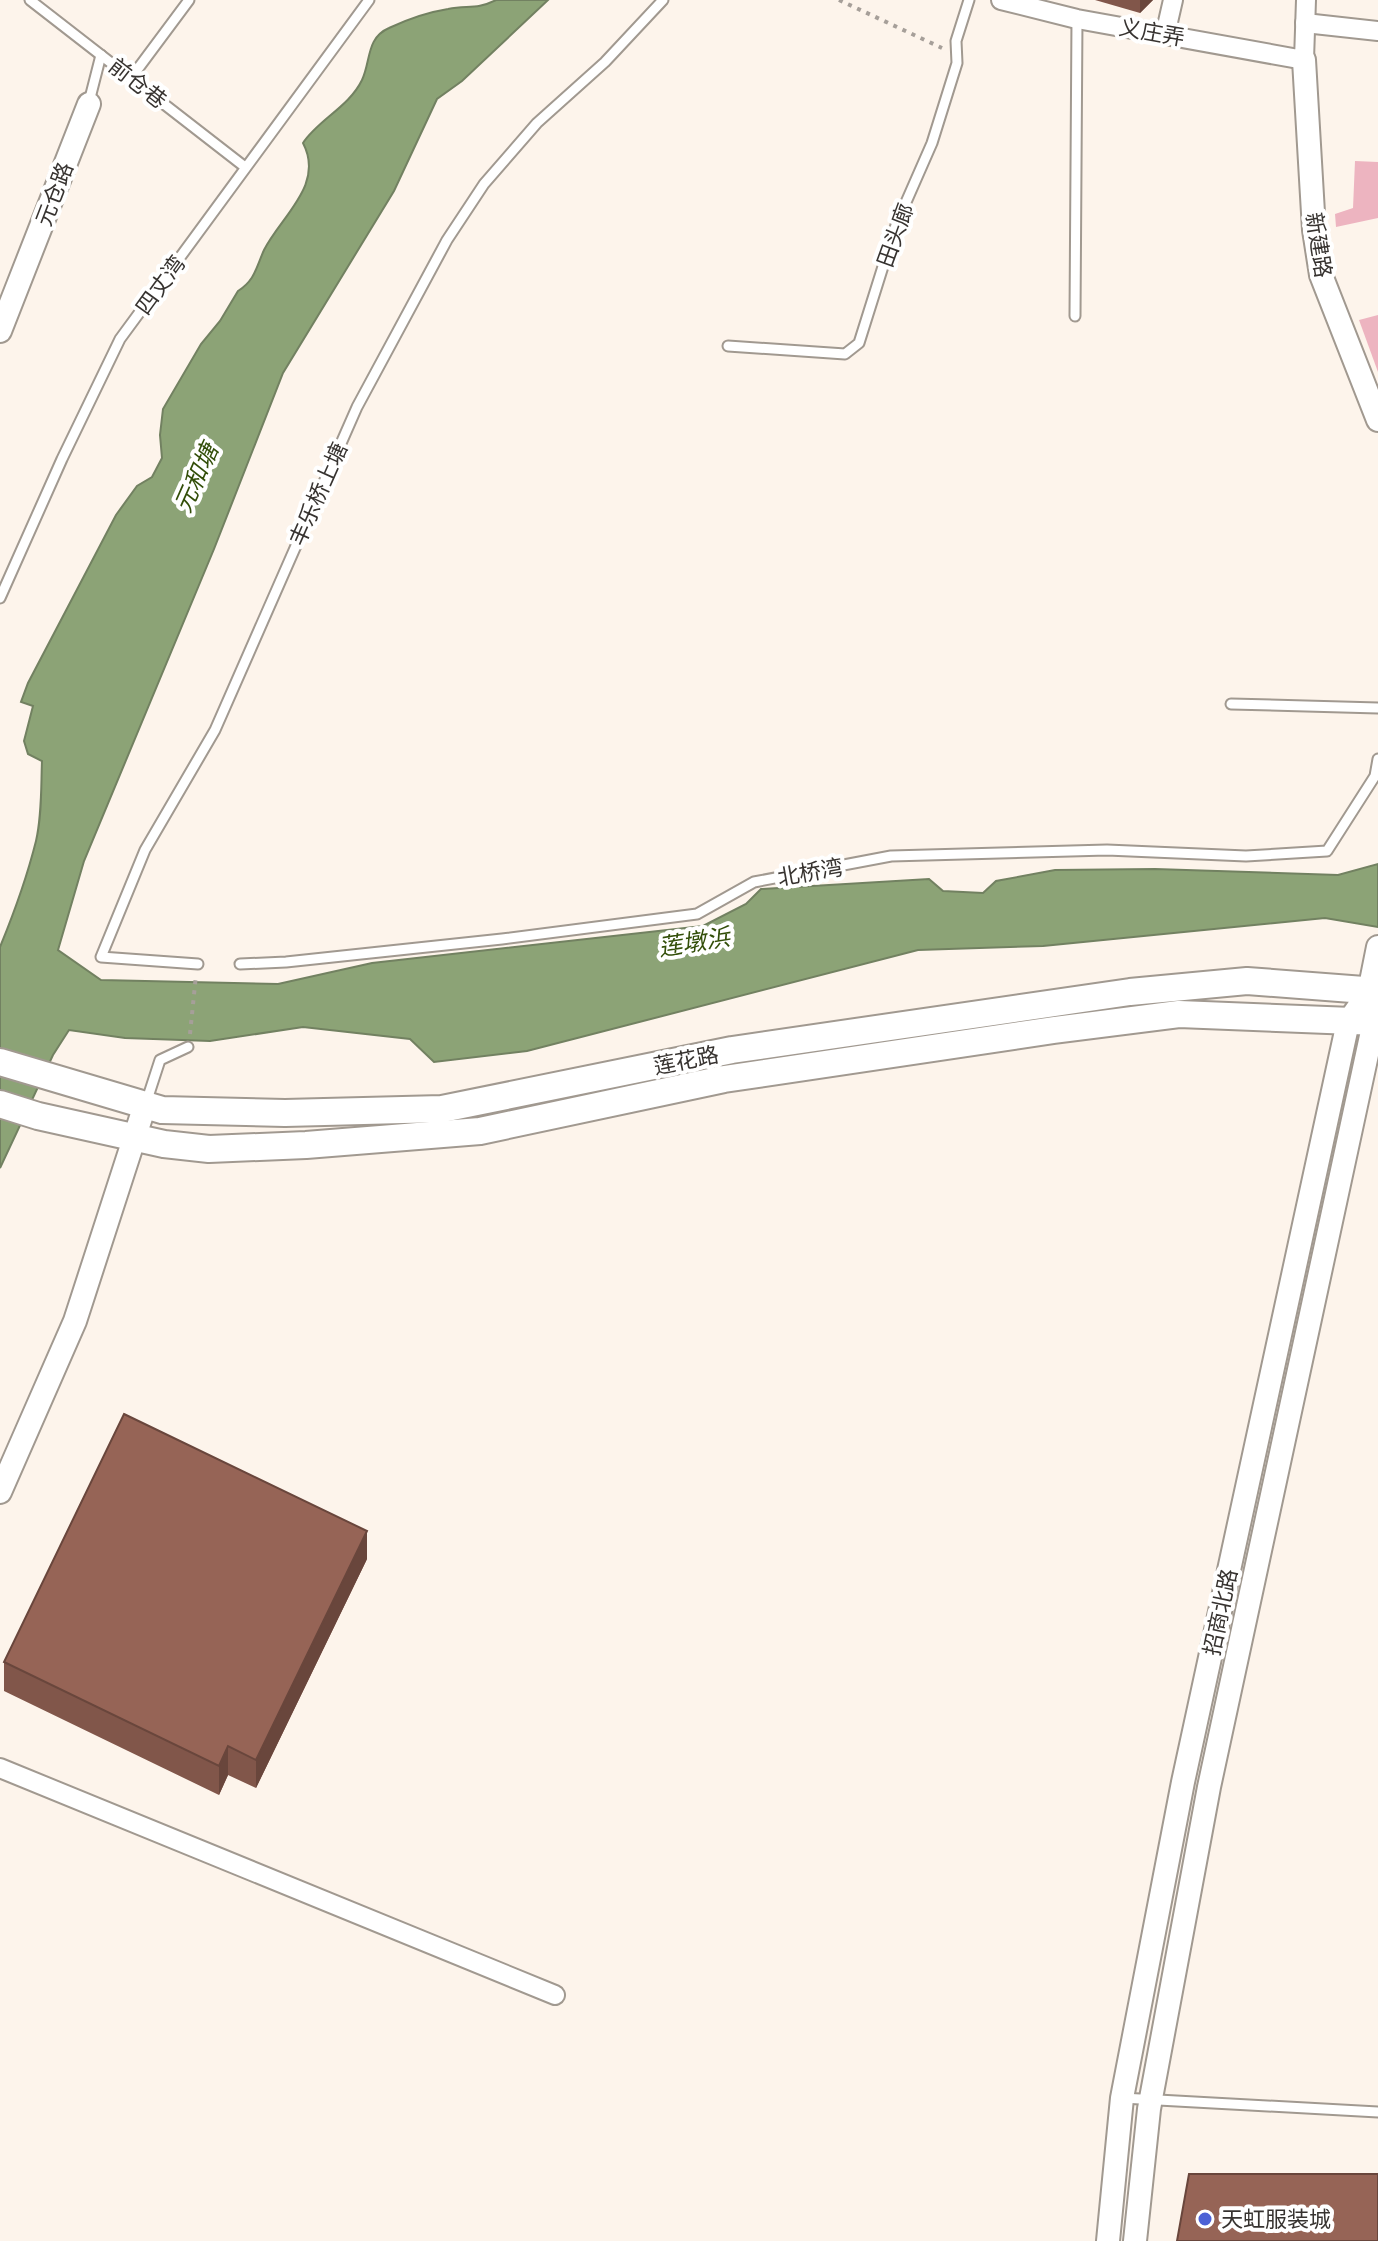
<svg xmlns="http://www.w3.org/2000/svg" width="1378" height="2241" viewBox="0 0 1378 2241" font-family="'PT Sans Narrow','Noto Sans SC',sans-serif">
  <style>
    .green { fill: #edb4c0 }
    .water { fill: #8ca376; stroke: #728161; stroke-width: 2 }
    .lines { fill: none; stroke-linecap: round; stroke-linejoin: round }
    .service-casing { stroke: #a19990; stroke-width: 13 }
    .minor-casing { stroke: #a19990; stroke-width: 22 }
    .tertiary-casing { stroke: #a19990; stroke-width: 26 }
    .secondary-casing { stroke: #a19990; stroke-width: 30 }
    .path { stroke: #a69f99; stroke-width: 4; stroke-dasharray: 4 6; stroke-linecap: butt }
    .service { stroke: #fff; stroke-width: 9 }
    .minor { stroke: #fff; stroke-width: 18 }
    .tertiary { stroke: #fff; stroke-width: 22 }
    .secondary { stroke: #fff; stroke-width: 26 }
    .wall { fill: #81564a }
    .shaded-wall { fill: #69463c }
    .building { fill: #966456; stroke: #69463c; stroke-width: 2 }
    .poi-dot { fill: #4c61d5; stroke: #fff; stroke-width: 3 }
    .labels { text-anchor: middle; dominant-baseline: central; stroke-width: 8; stroke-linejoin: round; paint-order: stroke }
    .street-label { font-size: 22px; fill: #373330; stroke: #fff }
    .poi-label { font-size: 22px; fill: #373330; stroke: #fff; text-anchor: start }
    .water-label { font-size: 24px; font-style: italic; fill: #324e08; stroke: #fff }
  </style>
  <rect width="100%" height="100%" fill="#fdf4eb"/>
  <!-- green -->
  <g class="green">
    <path d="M1355,161L1378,162V218L1336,227L1335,214L1353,208Z"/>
    <path d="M1378,315V372L1359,320Z"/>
  </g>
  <!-- water -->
  <path class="water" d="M496,0H548L462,81L437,99L394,191L283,373L214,549L84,861L58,950L101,980L278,984L372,963L703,926L746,904L761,889L929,879L943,891L983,893L996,881L1055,870L1155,869L1338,875L1378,864V927L1325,918L1043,946L918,950L527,1051L434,1062L410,1039L303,1027L210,1041L125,1038L69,1030L53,1055L0,1168V947C14,913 27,877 36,841C42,815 41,787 42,761L28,754L24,741L33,706L21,702L28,683L116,515L137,486L152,477L162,458L160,435L163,409L201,344L220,321L238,291C255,280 256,268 264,250C281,216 325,185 303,143C318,120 349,107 362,80C371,61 366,38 389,28C406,20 429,12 448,9C468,5 476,10 496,0Z"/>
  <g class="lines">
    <defs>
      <g id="service">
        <path d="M30,0L245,167"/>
        <path d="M131,78L189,0"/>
        <path d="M89,102L101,55"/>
        <path d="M1075,316L1077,19"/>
        <path d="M728,346L845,354L859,343L896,225L932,143L957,63L956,41L969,0"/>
        <path d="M0,598L62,459L120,339L369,0"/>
        <path d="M1231,704L1378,708"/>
        <path d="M198,964L101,957L145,850L215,730L357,407L447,240L484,184L537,123L605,62L663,0"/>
        <path d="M240,964L286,962L502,939L697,914L754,882L891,856L1107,850L1246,856L1327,851L1375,776L1378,759"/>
        <path d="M146,1103L160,1060L188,1047"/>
        <path d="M1122,2098L1378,2112"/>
      </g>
      <g id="minor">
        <path d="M1001,0L1077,19L1304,60L1306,0"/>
        <path d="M1305,23L1378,31"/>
        <path d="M1165,35L1173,0"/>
        <path d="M0,1768L555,1995"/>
      </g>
      <g id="tertiary">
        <path d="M1304,60L1314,230L1321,275L1378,420"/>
        <path d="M0,331L89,104"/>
        <path d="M0,1492L75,1321L145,1105"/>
        <path d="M1108,2241L1122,2098L1183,1782L1348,1022L1369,992L1378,947"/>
        <path d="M1135,2241L1149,2109L1209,1787L1374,1022L1371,1006"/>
      </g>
      <g id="secondary">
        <path d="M0,1062L162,1110L285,1113L442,1109L732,1050L1130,992L1247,981L1378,991"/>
        <path d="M0,1104L38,1116L164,1144L209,1149L306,1145L480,1131L724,1079L1054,1030L1179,1014L1378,1022"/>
      </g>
    </defs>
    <!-- service casing -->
    <use href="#service" class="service-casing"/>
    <!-- minor casing -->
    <use href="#minor" class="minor-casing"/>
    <!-- tertiary casing -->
    <use href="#tertiary" class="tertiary-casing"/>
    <!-- secondary casing -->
    <use href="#secondary" class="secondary-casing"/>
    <!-- path -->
    <g class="path">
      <path d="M839,0L942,48"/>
      <path d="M190,1034L196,975"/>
    </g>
    <!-- service -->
    <use href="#service" class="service"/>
    <!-- minor -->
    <use href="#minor" class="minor"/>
    <!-- tertiary -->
    <use href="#tertiary" class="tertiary"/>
    <!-- secondary -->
    <use href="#secondary" class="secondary"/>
  </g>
  <!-- wall -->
  <g class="wall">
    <path d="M1095,0H1153L1140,13Z"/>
    <path d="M367,1559L256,1788L228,1775L219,1795L4,1691V1662Z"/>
  </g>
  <!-- shaded-wall -->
  <g class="shaded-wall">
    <path d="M1140,0H1153L1140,13Z"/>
    <path d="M367,1531V1559L256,1788V1760Z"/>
    <path d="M228,1746V1775L219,1795V1766Z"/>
  </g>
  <!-- building -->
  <g class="building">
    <path d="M124,1414L367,1531L256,1760L228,1746L219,1766L4,1662Z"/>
    <path d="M1189,2174H1378V2241H1177Z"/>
  </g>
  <!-- markers -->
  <circle class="poi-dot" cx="1205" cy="2219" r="8"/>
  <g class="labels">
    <!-- street labels -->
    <g class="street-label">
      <text transform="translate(1152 32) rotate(10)">义庄弄</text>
      <text transform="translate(138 83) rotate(38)">前仓巷</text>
      <text transform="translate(54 194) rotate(-69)">元仓路</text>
      <text transform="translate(895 235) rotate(-70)">田头廊</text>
      <text transform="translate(1319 245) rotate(81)">新建路</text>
      <text transform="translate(160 285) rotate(-54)">四丈湾</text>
      <text transform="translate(318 494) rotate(-66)">丰乐桥上塘</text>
      <text transform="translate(810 872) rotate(-10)">北桥湾</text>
      <text transform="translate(686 1060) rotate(-11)">莲花路</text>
      <text transform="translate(1220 1612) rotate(-78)">招商北路</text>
    </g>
    <!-- poi labels -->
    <g class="poi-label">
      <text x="1221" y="2219">天虹服装城</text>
    </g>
    <!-- water labels -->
    <g class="water-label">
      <text transform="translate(196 478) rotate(-66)">元和塘</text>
      <text transform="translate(694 942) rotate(-9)">莲墩浜</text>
    </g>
  </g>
</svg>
